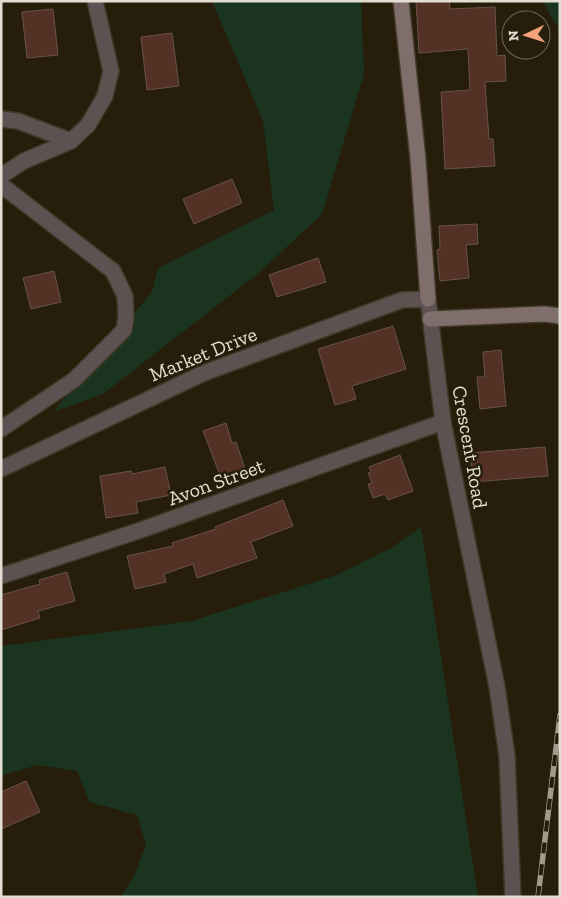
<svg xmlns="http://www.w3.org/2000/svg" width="561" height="898" viewBox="0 0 561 898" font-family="'Zilla Slab',serif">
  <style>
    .green { fill: #1a3420 }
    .building { fill: #533225; stroke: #695249 }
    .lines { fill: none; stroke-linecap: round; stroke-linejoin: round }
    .street-casing { stroke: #403926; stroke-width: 18 }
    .secondary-casing { stroke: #403926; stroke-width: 18 }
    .street { stroke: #5d5251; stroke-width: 15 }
    .secondary { stroke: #806e6d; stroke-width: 15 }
    .rail-casing { stroke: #a19b8c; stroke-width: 5.5 }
    .rail { stroke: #261e0a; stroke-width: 4; stroke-dasharray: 11; stroke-linecap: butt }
    .labels { text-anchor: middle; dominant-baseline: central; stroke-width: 5; stroke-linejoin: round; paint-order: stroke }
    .street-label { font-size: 20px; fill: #e3ded2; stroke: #261e0a }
  </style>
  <rect width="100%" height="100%" fill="#261e0a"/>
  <!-- green -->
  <g class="green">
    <path d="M212,1H361L364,74L322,214L259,273L103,394L53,412L152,292L158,268L274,210L263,121Z"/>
    <path d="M542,1H560V30Z"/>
    <path d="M421,527L478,897H121L135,874L146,845L137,815L89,802L77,771L37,765L1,776V646L191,621L334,576L391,548Z"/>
  </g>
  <!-- building -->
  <g class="building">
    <path d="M416,1H449L450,9L495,7L497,56L505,55L506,81L485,82L489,139H493L495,166L445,169L441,92L470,90L468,49L419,53Z"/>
    <path d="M53,9L58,55L27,58L22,12Z"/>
    <path d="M172,33L179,86L147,90L141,37Z"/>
    <path d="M232,179L242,203L194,224L183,199Z"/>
    <path d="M477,224L478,244L466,245L469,278L440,281L437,250L440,249L439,226Z"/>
    <path d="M318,258L326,282L277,297L269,275Z"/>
    <path d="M54,271L61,302L31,309L23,278Z"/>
    <path d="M393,326L406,369L352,386L356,399L335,405L318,349Z"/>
    <path d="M501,350L506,406L480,409L477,377H485L483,352Z"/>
    <path d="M226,423L232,443L236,442L247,475L223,483L203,431Z"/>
    <path d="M545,447L548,476L473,482L470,453Z"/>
    <path d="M400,455L413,491L388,500L385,494L373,498L368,484L372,483L368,473L371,472L369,467Z"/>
    <path d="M165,467L171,495L136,502L138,513L106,518L100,476L131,471L132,474Z"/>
    <path d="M283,500L293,526L251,542L257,558L197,578L193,564L164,574L166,582L135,589L127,556L173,546L172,543L216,529L215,527Z"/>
    <path d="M67,572L75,601L38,611L40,618L1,630V595L40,584L39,580Z"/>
    <path d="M26,781L40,812L1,829V792Z"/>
  </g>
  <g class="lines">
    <defs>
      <g id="street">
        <path d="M1,119L18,121L71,141"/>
        <path d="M1,176L24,161L71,141L88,125L105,96L111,71L95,1"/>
        <path d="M1,185L113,271L125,296L126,317L124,330L74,380L1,429"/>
        <path d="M1,469L204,373L402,300L428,299L443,422L497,687L507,756L513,897"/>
        <path d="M1,576L138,531L443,422"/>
      </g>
      <g id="secondary">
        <path d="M401,1L418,159L428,299"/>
        <path d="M430,319L544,314L560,316"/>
      </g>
    </defs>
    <!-- street casing -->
    <use href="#street" class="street-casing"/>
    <!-- secondary casing -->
    <use href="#secondary" class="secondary-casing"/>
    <!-- street -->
    <use href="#street" class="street"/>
    <!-- secondary -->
    <use href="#secondary" class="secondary"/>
    <defs>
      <path id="rail" d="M538,897L560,715"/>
    </defs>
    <!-- rail casing -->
    <use href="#rail" class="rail-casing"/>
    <!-- rail -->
    <use href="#rail" class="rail"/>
  </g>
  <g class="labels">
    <!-- street labels -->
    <g class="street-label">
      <text transform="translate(203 354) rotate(-22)">Market Drive</text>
      <text transform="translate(470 447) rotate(80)">Crescent Road</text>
      <text transform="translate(216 482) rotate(-20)">Avon Street</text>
    </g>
  </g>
  <!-- border -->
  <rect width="561" height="898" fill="none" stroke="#e3ded2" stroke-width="5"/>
  <!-- north arrow -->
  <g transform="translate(526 35) rotate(266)"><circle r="24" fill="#261e0a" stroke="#726b5a"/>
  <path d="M0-4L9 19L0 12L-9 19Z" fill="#f1a17c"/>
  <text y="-8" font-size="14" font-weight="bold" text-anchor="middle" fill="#e3ded2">N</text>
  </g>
</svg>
